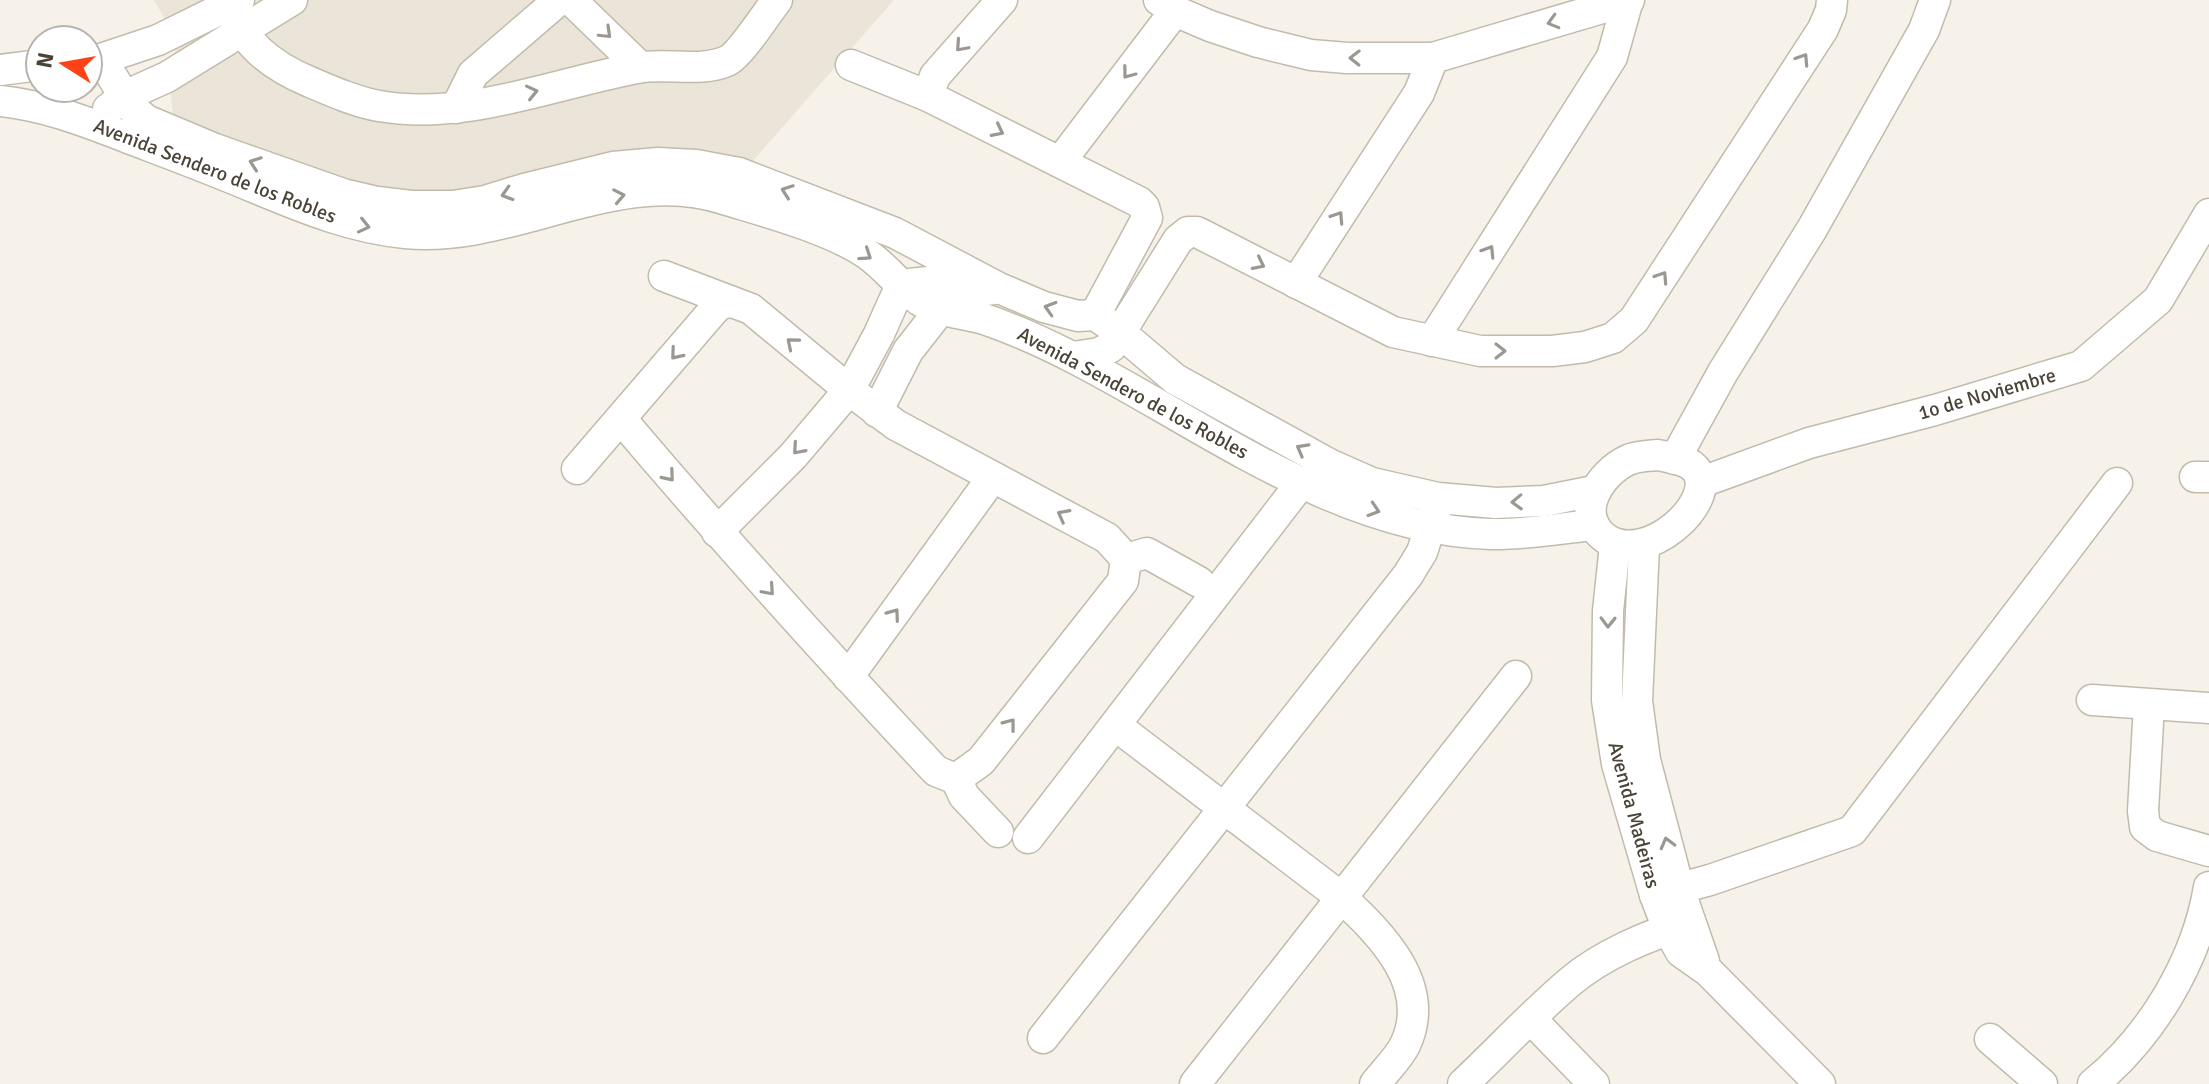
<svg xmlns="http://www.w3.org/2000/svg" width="2209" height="1084" viewBox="0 0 2209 1084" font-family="Signika,sans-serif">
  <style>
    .residential { fill: #eae5d8 }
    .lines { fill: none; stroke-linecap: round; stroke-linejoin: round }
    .minor-casing { stroke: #c2bbac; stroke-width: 33 }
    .minor { stroke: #fff; stroke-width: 30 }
    .oneway { stroke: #9b9891 }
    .labels { text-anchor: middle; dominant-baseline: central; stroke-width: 6; stroke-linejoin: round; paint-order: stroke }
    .street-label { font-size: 20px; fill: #4a4337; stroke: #fff }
  </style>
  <rect width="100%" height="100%" fill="#f6f2ea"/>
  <!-- residential -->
  <path class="residential" d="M154,0H894L745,170L431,198L358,188L173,118L171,93L178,62L167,23Z"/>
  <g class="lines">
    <defs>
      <g id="minor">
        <path d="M226,0C242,42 269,65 310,82C331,91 356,102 379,106C466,121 552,84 637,68C665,62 700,73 727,61C740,55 767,13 777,0"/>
        <path d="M571,0L640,67"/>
        <path d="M1159,0L1175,11L1210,26L1258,42L1311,55L1347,58H1433L1629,0"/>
        <path d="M88,58L98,60L105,65L131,107L146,120L215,149L343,194L377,202L411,206H453L485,201L524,189L613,167L658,163L696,165L739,173L895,233L999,288L1044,307L1078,316L1095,315L1121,333L1175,379L1329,464L1372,483L1438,498L1496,503L1544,501L1594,491"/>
        <path d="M98,60L158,40L239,0"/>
        <path d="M851,65L928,96L1139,202L1144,207L1147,218L1095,315"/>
        <path d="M0,70L40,65"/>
        <path d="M928,96L935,76L1002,0"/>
        <path d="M0,101C47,106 87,122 131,139C173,155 216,171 258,189C306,209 353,228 405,233C512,244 618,164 724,199C766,212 831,229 867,254C886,267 900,287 919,300C938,312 962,313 984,319C1014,329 1042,342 1070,356C1202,423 1338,530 1491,534C1525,535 1560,528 1594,525"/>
        <path d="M456,108L473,74L559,0"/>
        <path d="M108,109L125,96L167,77L292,0"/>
        <path d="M1060,162L1175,11"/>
        <path d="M1296,283L1419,93L1433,58"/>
        <path d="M1432,341L1612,57L1628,0"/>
        <path d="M1073,357L1099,353L1111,347L1178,240L1188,232H1197L1393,332L1480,351H1552L1585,347L1613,338L1634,320L1823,29L1831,10L1832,0"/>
        <path d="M877,412L908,351L940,310"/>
        <path d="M621,419C723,539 828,656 936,771L956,779L981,761L1123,581L1126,559L1107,538L896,425L849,390L751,309L664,276"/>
        <path d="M1658,455C1671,458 1689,459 1697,471C1718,501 1646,568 1605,538C1573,514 1600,473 1628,460C1637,456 1648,456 1658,455Z"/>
        <path d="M1675,459L1723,372L1812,229L1924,30L1935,0"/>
        <path d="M577,469L713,311L720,304L731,302"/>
        <path d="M2195,477H2209"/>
        <path d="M1702,482L1809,443L1935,410L2081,366L2158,300L2209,214"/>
        <path d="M717,532L793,456L849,390L879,334L901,285L928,282L967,292L994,289"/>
        <path d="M1615,545L1608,611L1607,700L1617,764L1655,895L1668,929L1681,952L1708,971L1820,1084"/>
        <path d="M1644,546L1637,701L1645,760L1679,889L1704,961"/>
        <path d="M1126,559L1147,553L1199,582"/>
        <path d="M848,677L992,478"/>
        <path d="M2092,700L2209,708"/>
        <path d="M2149,705L2143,811L2145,827L2157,836L2209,851"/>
        <path d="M1115,725L1342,898C1382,935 1433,986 1405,1045C1398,1059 1384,1072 1375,1084"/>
        <path d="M956,779L964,796L998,832"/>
        <path d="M1028,838L1301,483"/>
        <path d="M1655,895L1710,880L1852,831L2117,483"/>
        <path d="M1531,1019L1594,1084"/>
        <path d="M1043,1038L1408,575L1422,552L1436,509"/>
        <path d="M1990,1039L2042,1084"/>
        <path d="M1195,1084L1516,676"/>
        <path d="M1463,1084C1499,1050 1533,1013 1571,981C1602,955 1648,935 1687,924"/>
        <path d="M2093,1084C2151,1037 2197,961 2209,887"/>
      </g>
    </defs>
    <!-- minor casing -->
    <use href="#minor" class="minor-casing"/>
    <!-- minor -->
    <use href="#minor" class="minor"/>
  </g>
  <!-- one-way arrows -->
  <defs><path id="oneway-chevron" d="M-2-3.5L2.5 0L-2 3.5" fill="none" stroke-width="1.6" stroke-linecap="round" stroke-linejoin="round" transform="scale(2)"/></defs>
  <g class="oneway">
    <use href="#oneway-chevron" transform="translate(1553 22) rotate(164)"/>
    <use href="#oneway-chevron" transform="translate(606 33) rotate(44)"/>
    <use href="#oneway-chevron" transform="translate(961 46) rotate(132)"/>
    <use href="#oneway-chevron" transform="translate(1355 58) rotate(-179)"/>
    <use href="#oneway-chevron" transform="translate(1803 59) rotate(-57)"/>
    <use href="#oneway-chevron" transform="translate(1128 73) rotate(127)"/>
    <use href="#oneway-chevron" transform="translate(532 92) rotate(-13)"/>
    <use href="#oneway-chevron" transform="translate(998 131) rotate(27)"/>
    <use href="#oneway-chevron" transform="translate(255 163) rotate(-160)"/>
    <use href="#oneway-chevron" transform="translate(787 191) rotate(-160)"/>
    <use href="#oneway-chevron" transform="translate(507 194) rotate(163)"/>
    <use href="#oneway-chevron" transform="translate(619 196) rotate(-11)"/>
    <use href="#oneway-chevron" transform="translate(1338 217) rotate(-57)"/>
    <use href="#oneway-chevron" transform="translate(364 226) rotate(13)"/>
    <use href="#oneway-chevron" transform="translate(1489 251) rotate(-58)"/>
    <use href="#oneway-chevron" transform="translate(866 255) rotate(34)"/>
    <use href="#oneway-chevron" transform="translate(1259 264) rotate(27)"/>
    <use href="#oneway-chevron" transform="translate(1662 277) rotate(-57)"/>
    <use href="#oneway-chevron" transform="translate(1050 308) rotate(-163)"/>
    <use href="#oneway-chevron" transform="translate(792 343) rotate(-140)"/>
    <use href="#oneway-chevron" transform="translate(1500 351)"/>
    <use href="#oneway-chevron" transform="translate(676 354) rotate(130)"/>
    <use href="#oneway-chevron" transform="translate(798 449) rotate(131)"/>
    <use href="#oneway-chevron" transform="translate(1302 449) rotate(-151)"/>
    <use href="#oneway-chevron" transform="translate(669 476) rotate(50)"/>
    <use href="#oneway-chevron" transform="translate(1517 502) rotate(178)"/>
    <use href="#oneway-chevron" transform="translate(1374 510) rotate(18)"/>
    <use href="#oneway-chevron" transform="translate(1063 515) rotate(-152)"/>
    <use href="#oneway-chevron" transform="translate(769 590) rotate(48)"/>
    <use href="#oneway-chevron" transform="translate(894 614) rotate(-54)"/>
    <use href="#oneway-chevron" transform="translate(1608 622) rotate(91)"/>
    <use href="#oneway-chevron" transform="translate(1010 724) rotate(-52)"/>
    <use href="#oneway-chevron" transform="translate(1667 843) rotate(-105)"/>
  </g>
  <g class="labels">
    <!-- street labels -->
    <g class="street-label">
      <text transform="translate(215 171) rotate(21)">Avenida Sendero de los Robles</text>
      <text transform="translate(1133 393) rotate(28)">Avenida Sendero de los Robles</text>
      <text transform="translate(1987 394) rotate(-16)">1o de Noviembre</text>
      <text transform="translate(1634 815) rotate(75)">Avenida Madeiras</text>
    </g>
  </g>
  <!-- north arrow -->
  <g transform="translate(64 64) rotate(281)"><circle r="38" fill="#ffffff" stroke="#b7b4af" stroke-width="2"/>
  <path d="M0-6L14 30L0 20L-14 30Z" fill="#ff4118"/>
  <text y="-12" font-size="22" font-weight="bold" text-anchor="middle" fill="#4a4337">N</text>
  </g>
</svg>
